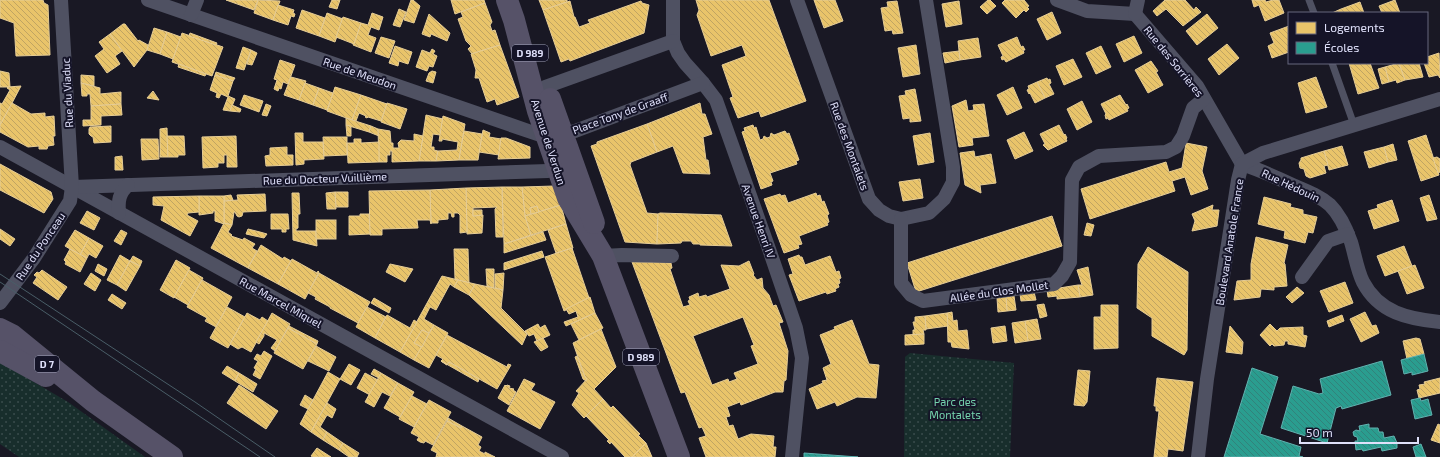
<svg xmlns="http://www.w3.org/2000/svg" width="1440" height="457" viewBox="0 0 1440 457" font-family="'Exo 2',sans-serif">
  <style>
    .green { fill: url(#green-dots) }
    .homes { fill: url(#homes-back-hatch); stroke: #e6cd96; fill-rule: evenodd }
    .schools { fill: url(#schools-back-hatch); stroke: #61b1af }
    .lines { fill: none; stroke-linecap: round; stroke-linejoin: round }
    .lane { stroke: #4f5162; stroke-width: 7 }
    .street { stroke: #4f5162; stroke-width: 14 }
    .primary { stroke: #565268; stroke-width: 22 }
    .tram { stroke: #495d67; stroke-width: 1 }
    .labels { text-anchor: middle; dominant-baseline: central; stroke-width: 4; stroke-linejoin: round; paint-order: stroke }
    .shield { fill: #151428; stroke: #a3a4bc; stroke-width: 1 }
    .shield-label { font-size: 10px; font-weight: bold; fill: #e0e1fb }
    .street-label { font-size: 11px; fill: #e0e1fb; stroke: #151428 }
    .park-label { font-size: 11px; fill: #74d2ad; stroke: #151428 }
  </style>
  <defs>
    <pattern id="green-dots" width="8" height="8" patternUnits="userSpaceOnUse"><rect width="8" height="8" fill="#182e2c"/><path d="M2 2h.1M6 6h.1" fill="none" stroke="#394c4c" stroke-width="1.8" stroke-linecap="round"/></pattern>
    <pattern id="homes-back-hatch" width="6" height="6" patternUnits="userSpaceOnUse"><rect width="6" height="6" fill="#e9c46a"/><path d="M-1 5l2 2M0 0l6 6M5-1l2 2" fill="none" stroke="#c0a462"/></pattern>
    <pattern id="schools-back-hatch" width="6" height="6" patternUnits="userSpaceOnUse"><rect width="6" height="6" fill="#2a9d8f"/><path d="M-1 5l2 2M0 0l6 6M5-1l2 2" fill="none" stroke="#32827b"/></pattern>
  </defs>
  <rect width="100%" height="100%" fill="#191824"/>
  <!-- green -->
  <g class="green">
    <path d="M910,353L1014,363L1010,457H904L905,357Z"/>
    <path d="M0,362L68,402L145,457H19L0,444Z"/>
  </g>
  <!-- homes -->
  <g class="homes">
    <path d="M0,0H43L44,3L48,5L50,55L16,56L14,23L0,18Z"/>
    <path d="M226,0H258L254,10Z"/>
    <path d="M258,0L280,1L273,20L254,13Z"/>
    <path d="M332,0H340L337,9L329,7Z"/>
    <path d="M411,0H413L420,6L414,23L404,20Z"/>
    <path d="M451,0H484L485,3L455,14Z"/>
    <path d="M539,0H567V2L543,10Z"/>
    <path d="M696,0H769L806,101L761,117L759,111L738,118L730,98L733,97L722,65L746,56L742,45L711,56L697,15L699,10Z"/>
    <path d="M814,0H835L843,21L824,28Z"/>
    <path d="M988,0H990L996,6L987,14L980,7Z"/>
    <path d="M1005,0H1024L1029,6L1027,7L1029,9L1026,12L1024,10L1016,18L1002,3Z"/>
    <path d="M1165,0H1185L1194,10L1196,7L1201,12L1183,26L1166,9L1157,16L1153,11Z"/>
    <path d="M1252,0H1265L1266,2L1273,0H1279L1284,13L1265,21L1259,5L1254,7Z"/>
    <path d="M1395,0L1400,13H1382L1379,6Z"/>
    <path d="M570,1L574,17H575L579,27L590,23L588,20L641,1L642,3L649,5L644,33L570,61L569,59L561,62L543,10Z"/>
    <path d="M897,1L903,33L893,34L892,30L885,31L881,8L888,7L887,2Z"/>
    <path d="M959,1L962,24L946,27L942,4Z"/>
    <path d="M1360,2L1364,13H1332L1341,9Z"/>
    <path d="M485,3L492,22L490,25L492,31L495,30L500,45L472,54L468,49L471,46L466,41L458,19L463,17L461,12Z"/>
    <path d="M278,5L294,10L293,13L295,14L294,17L291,16L288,25L273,20Z"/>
    <path d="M399,9L406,12L400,27L393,25Z"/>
    <path d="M302,10L325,18L319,36L296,28Z"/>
    <path d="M1052,12L1061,33L1047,40L1037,19Z"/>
    <path d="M327,13L343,19L335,42L319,36Z"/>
    <path d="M372,13L383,17L379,30L371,27L368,35L376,38L371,52L353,45L361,23L368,25Z"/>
    <path d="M429,14L450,33L447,41L431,34L430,37L422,34Z"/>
    <path d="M1207,14L1218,28L1197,45L1186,31Z"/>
    <path d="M343,17L361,23L354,44L336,37Z"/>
    <path d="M123,24H125L138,41L139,40L148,45L147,50L134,67L110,34Z"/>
    <path d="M1289,26V52L1272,58L1268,46L1274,43L1270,33Z"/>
    <path d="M154,28L167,32L160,54L147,50Z"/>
    <path d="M167,32L181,37L173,59L160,54Z"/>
    <path d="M182,33L223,47L212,76L172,62Z"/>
    <path d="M190,33L217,43L216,45L189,36Z"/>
    <path d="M110,34L122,51L115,56L120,64L107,73L95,56L104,49L99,42Z"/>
    <path d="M1134,36L1142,53L1124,62L1116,44Z"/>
    <path d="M381,37L395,41L389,58L375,53Z"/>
    <path d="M1017,37L1021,47L1023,46L1025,50H1023L1024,53L1006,62L1004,59L1002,60L1001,57L1003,56L998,45Z"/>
    <path d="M978,38L981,57L960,60L958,41Z"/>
    <path d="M1227,44L1239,58L1219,75L1208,59Z"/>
    <path d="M500,45L519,97L497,105L495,99L487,102L479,78H475L476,70L471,54Z"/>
    <path d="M916,45L920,74L903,77L898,48Z"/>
    <path d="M395,46L412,52L408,64L399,61L398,66L389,63Z"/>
    <path d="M1101,46L1111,67L1096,74L1086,53Z"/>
    <path d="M243,47L251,50L244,70L236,68Z"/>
    <path d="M432,49L435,51L433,54L437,56L433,67L429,66L427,71L416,67L422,50L430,53Z"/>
    <path d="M251,50L257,53L252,65L247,64Z"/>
    <path d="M959,51L960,60L945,63L943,53Z"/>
    <path d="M1439,53L1440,78L1438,75L1429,77L1424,63H1427V57Z"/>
    <path d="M1073,59L1082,77L1064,85L1056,66Z"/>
    <path d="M280,60L295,65L288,84L283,82L281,89L279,88L278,91L274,89L277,80L274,79Z"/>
    <path d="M1151,61L1158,71L1156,72L1163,85L1148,93L1135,70Z"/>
    <path d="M1349,63H1370L1379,88L1358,94Z"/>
    <path d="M1399,63L1405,80L1397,83L1396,80L1389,82L1385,67Z"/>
    <path d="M1399,63H1419L1423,77L1405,80Z"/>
    <path d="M179,64L206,74L205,76L178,67Z"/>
    <path d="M1385,67L1389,82L1382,84L1378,69Z"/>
    <path d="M0,71L9,73L10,87H0Z"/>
    <path d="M432,71L436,72L433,83L426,81L429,73Z"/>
    <path d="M216,72L235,78L233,81L215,75Z"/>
    <path d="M81,75L94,76V86L81,83Z"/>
    <path d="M215,75L233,81L228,96L235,99L230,111L223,110L228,97L221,94L219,98L216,97L217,93L210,90Z"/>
    <path d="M291,77L306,81L299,100L284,95Z"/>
    <path d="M1316,77L1327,107L1306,113L1298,83Z"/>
    <path d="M1047,78L1048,80L1050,79L1051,83L1049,84L1054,94L1045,98L1037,82Z"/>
    <path d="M1037,82L1045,98L1035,103L1030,93L1029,94L1027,90L1029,89L1028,86Z"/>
    <path d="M81,83L100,88V94L121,92V104L91,106L90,94H87V96H82Z"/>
    <path d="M305,83L319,88L313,105L299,100Z"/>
    <path d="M21,86L1,124H0V103L2,104L10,90L7,88L8,87Z"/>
    <path d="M335,87L361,95L352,120L327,111Z"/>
    <path d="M1013,87L1022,108L1007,115L997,95Z"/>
    <path d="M319,88L333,93L327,110L313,105Z"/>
    <path d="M915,89L921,121L910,122V118L903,119L899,96L906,95L905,91Z"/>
    <path d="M153,91L159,100L147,98Z"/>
    <path d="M244,95L263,101L259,112L240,105Z"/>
    <path d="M361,95L387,104L381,121L368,117L367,118L365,117L366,116L359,113L356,121L352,120Z"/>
    <path d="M1120,95L1126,105L1127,104L1129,108L1127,109L1128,111L1109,120L1108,118L1106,119L1105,115L1106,114L1101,104Z"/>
    <path d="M966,100L968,111L974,110L973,105L984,104L989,136L972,138L973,145L959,147L952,106Z"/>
    <path d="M1082,101L1092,122L1077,130L1067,109Z"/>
    <path d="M12,103L31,114L45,113V117L54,116L55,136H53L54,145L48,146L47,149H39V146L28,147L0,132V125Z"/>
    <path d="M387,103L407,109L400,129L381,122Z"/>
    <path d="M700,103L702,114H705L712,134L703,137L706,160H708L710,174L683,173L673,146L657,152L647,124Z"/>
    <path d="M121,104L122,115L101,116V125L83,126V120H91V106Z"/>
    <path d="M266,104L271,106L267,116L262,115Z"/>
    <path d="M232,105L241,109L240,112L230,111Z"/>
    <path d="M426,115L443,119L440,135L433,134L431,147H434V150L438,151L436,161H419Z"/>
    <path d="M443,116L465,124L459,160L436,161L438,151L457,150L458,142L442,139V141H439Z"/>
    <path d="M346,118L371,126L369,132L346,125Z"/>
    <path d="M647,124L657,152L631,162L630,165L647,213L658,214L657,244L625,242L591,146L597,144V142Z"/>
    <path d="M346,125L351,126V136H347Z"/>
    <path d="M753,125L754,128L756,127L760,140L763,139L764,136L767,138L770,137L771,133L774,135L785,131L787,134L789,133L799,160L796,161L797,164L770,173L773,181L771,182L772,185L761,189L742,132L745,131L744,128Z"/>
    <path d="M1059,125L1064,135L1065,134L1067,138L1066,139L1067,141L1048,150L1043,145L1045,144L1040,134Z"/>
    <path d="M111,126V142L94,143L93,137L91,136L89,134V129L90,127Z"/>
    <path d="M371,126L378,129L379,136L369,132Z"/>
    <path d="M167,128L168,157H160V129Z"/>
    <path d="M378,129L390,131L391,143H393V148H399L398,143L401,140L414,141V134L423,136L419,161L392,162V151H390V155H387V162H379Z"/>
    <path d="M483,130L490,133L489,137L501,139L499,155L479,152Z"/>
    <path d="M464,131L482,134L478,160H459Z"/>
    <path d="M1024,132L1033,151L1015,159L1007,140Z"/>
    <path d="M295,133H303V142H323L324,159L304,160V164L296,165Z"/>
    <path d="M930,133L934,162L918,165L913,136Z"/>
    <path d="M1426,135L1439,175L1421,181L1408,141Z"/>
    <path d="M167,136H184L185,155H178V157H168Z"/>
    <path d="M236,136L237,167H227V155H224V163H218V167L203,168L202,137Z"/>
    <path d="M323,137H347V155L324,156Z"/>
    <path d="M501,138H506L530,147V158L498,159Z"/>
    <path d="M141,139H158L159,159L142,160Z"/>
    <path d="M354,139H361V143L379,142V162L348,163L347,143H354Z"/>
    <path d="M1186,143L1207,147L1202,171L1208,189L1191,195L1185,177L1172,181L1175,191L1090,219L1081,189L1166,162L1169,172L1182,168Z"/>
    <path d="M1393,144L1397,160L1388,162L1384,147Z"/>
    <path d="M1342,146L1348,165L1329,170L1324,151Z"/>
    <path d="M287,147V155H293V165L266,166L265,156L270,155V148Z"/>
    <path d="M1384,147L1388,162L1369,168L1364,152Z"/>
    <path d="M974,151L975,157L991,154L996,183L980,185L981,193L965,185L960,153Z"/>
    <path d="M1324,151L1328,165L1324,166L1326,173L1310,178L1306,176L1304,169L1300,168L1299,163L1301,160V158Z"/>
    <path d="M122,156L123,170H115V157Z"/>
    <path d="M1437,157L1440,159V172L1438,173L1433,158Z"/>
    <path d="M0,164L51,192L53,199L44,213L0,190Z"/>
    <path d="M920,179L923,198L903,201L899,182Z"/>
    <path d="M554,186L561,205L539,212L537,206L530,208L531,214L525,216L522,187Z"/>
    <path d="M502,187H522L525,216L531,235L504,244Z"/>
    <path d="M502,187L503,237H496L495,209L497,207L473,208V216L483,215L482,233L467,234L466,188Z"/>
    <path d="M466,188L467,232L460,233V215L458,213H454V217H452L451,213H448V219L438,220V223H431L430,190Z"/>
    <path d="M430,190L431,224L430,220H417L418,228L382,229V235H370L369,191Z"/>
    <path d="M335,192H348V207H336Z"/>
    <path d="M335,192L336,209H327L326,193Z"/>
    <path d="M292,193H299L300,214H298V228L296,229V231H316L317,246L293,240Z"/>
    <path d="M816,193L817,196L820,195L822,202L824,201L829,214L827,215L829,222L827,223L828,225L799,236L802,244L798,245L799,248L784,253L764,199L780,194L781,196L785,195L788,203Z"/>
    <path d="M265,194L266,211L243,212L242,216L239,217L237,216L235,212H234L232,225L224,223V201L238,200L237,195Z"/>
    <path d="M231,195L233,200L224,201V196Z"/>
    <path d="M1429,195L1437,219L1427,221L1420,198Z"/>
    <path d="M199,196H224V224L215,221V211H213V213L199,215Z"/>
    <path d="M199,196V212L188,213L187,215L198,221L190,236L161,220L164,206L153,205V197Z"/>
    <path d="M1264,197L1291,204L1290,207L1303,210V214L1317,217L1313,233L1308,232L1305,243L1284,238L1285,231L1258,224Z"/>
    <path d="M1392,200L1399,221L1374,229L1368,211L1378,208L1377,205Z"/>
    <path d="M561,205L566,224L531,235L525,216Z"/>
    <path d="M1213,205L1212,210H1219L1217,226L1192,231L1195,221L1192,214Z"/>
    <path d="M537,206L539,212L531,214L530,208Z"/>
    <path d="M473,210H482V215L473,216Z"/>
    <path d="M87,211L100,218L94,230L80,223Z"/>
    <path d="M660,213L721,215L732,246L700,245V244H693L691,241H682L681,243L657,244L658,214Z"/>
    <path d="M271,214H288L289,229H286V232H282V229H271Z"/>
    <path d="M360,214H369L370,234L349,235V216H360Z"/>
    <path d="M1052,216L1062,246L916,292L907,263Z"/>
    <rect x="316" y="220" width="20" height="19"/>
    <path d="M224,223L232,225L228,232L232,235L231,236L243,240L244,238L255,244L252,248L257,251L248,268L211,248Z"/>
    <path d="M1087,223L1094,225L1091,236L1084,235Z"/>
    <path d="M566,224L573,248L556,253L548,230Z"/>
    <path d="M0,229L15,239L10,246L0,239Z"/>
    <path d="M248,229L260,232L267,234L264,238L246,234Z"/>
    <path d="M75,230L89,238L80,255L65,246Z"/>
    <path d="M121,230L127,233L121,245L114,241Z"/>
    <path d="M543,232L546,240L504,253V244Z"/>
    <path d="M1256,237L1288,245L1284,263L1285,264L1287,286L1274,287V290L1261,289L1260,297L1234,300L1237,281L1251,280V264Z"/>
    <path d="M89,238L103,246L96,258L89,254L87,258L80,255Z"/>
    <path d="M261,245L283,259L284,257L291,261L278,284L248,268Z"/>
    <path d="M1404,246L1412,266L1385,276L1377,256Z"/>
    <path d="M1148,247L1188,272L1187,350L1184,355L1152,336V318L1137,308L1138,264Z"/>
    <path d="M572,248L589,298L564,311L545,257Z"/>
    <path d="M70,249L87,258L80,272L65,264L66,262L64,260Z"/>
    <path d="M454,249H468L469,283L455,279Z"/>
    <path d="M542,251L544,257L504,270V263Z"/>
    <path d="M120,255L130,261L117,285L107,280Z"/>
    <path d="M799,255L800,257H802L805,265L830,256L836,272L839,271L841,278L839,279L840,283L838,284L839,287L835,289L836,291L827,294L826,292L799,301L789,275L793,274L788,259Z"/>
    <path d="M133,256L142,261L140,266L130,261Z"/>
    <path d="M292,259L317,273L318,271L319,272L305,299L278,284Z"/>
    <path d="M176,260L190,268L174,298L160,290Z"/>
    <path d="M130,261L140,266L126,291L117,285Z"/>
    <path d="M749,261L754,274L753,275L757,280L762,278L763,288L769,295L773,306L776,305L783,322L779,323L788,351L786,380L784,381L783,392H775L741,405L740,402L727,407L730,416L726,417L729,426L733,425L738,439L751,434L774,436L773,447H776L775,457H706L699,438L706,436L702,427L699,428L685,392L681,393L632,262L671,263L672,268L670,269L683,307L690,305L688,301L690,300L689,297L698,293L699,297L706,295L707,297L730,289L721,265L739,266ZM743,317L754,345L751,346L758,364L734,373L737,379L729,382L728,379L712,385L693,336Z"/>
    <path d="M98,264L107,269L104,276L95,271Z"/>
    <path d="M390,264L413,269L405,282L386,272Z"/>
    <path d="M1415,265L1424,288L1407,294L1398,271Z"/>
    <path d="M1088,267L1093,295L1080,297L1078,285H1082L1077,270Z"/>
    <path d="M486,269H494V288L487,286Z"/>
    <path d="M42,270L67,287L58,300L33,283L37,277L34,275L37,272L39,273Z"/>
    <path d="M189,270L203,278L188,305L174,297Z"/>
    <path d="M91,273L101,280L95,291L84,284Z"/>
    <path d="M319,273L370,302L358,323L330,308V307L315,299L316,297L308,293Z"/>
    <path d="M504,273L503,290L495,288V274Z"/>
    <path d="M442,276L458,280L454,287L450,284L436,310L430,307L424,319L434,325L429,333L422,330L414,343L422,347L414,360L400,352Z"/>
    <path d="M202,280L232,297L216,327L205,321L207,318L187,307Z"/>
    <path d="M458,280L475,284L469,295L454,287Z"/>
    <path d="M1345,282L1353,303L1329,312L1320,291Z"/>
    <path d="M475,284L503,290L501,308L527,334L522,345L469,295Z"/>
    <path d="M1078,285L1080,297L1057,299V296L1048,297L1047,290Z"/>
    <path d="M1297,287L1304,293L1292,303L1286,297Z"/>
    <path d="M1034,292L1036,300L1021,301L1020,294Z"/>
    <path d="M112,294L126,303L122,309L108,300Z"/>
    <path d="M1014,296L1016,310L1007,311L1006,297Z"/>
    <path d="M590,297L595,313L566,326L564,322L578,317L576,311L569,314L566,309Z"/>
    <path d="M1006,297L1007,311L998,312L997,298Z"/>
    <path d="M374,298L391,308L389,313L371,303Z"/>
    <path d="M1044,304L1047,316L1040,318L1037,305Z"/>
    <path d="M1101,305H1118V348L1094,349V317H1101Z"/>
    <path d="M227,307L245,317L228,348L210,338Z"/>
    <path d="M367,307L386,317L375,338L356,327Z"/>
    <path d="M952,312L953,321L957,320L958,331L967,330L969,349L952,347L951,342H948L947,313Z"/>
    <path d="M1365,312L1372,326L1376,325L1379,333L1361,342L1350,319Z"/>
    <path d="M247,313L260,320L262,317L268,321L251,352L242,347L238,349L230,344Z"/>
    <path d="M272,313L290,324L275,351L271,348L277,340L264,333V336L259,344L256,342Z"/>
    <path d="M595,313L603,328L579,340L571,324Z"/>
    <path d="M947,313L948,326L926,329L925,316Z"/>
    <path d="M387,315L410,328L414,320L417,322L400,352L375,338Z"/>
    <path d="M1342,315L1344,321L1329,327L1327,321Z"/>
    <path d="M925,316L926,330H923L924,334L913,335V330H915L913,322H915V317Z"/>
    <path d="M1037,319L1041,339L1028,341L1025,321Z"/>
    <path d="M852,320L869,364L879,365L876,398L857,397L837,406L835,402L817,409L809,389L823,383L822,381L827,380L823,368L831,364L820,335L835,329L834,327Z"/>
    <path d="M1025,321L1028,341L1015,343L1012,323Z"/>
    <path d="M538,324L540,328L545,325L550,335L537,341L534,334L529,336L525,331Z"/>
    <path d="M1270,324L1277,331L1280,328L1303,327V335L1307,336L1305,347L1288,344V341H1285L1284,345L1274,346L1272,344L1270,346L1260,335Z"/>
    <path d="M434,325L448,333L429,368L414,360Z"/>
    <path d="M289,326L318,341L317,344L288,328Z"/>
    <path d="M1005,326L1007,341L993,343L991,328Z"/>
    <path d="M1230,326L1243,342L1242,354L1226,352Z"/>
    <path d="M288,328L317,344L303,369L274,353Z"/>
    <path d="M601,329L616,367L594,389L603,399L584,418L572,405L579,393L576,391L587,379L585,377L573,343Z"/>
    <path d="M422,330L429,333L422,347L414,343Z"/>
    <path d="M924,334V344L905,345V335Z"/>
    <path d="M447,335L507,367L508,364L511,365L497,389L449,362L447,365L441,361L443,359L436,355Z"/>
    <path d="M543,338L548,347L541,351L534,342Z"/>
    <path d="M1416,338L1420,339L1424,354L1407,359L1403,341Z"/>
    <path d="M316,346L336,357L329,371L308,361Z"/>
    <path d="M264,351L272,356L260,379L253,375L256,369L254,368L258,361L254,359L257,354L261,356Z"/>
    <path d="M577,356L585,377L587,379L586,381L583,379L575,357Z"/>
    <path d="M441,361L447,365L449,362L479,379L478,382Z"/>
    <path d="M349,364L360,370L351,385L340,379Z"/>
    <path d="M227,366L239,373L235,381L222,373Z"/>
    <path d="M374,369L381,373L379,378L371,374Z"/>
    <path d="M1078,370L1090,371L1087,402L1084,406L1074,405Z"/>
    <path d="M328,372L340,379L311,432L300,424Z"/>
    <path d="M239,373L257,384L253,392L235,381Z"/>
    <path d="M365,373L378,380L370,395L357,388Z"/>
    <path d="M381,373L398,383L390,396L382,392L374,407L365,402Z"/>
    <path d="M1157,378L1193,382L1183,451L1168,449L1167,457H1154L1159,411H1156V406H1154Z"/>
    <path d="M1440,378V393L1419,398L1417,390L1420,389L1419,385L1425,384L1424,382Z"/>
    <path d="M524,379L535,384L531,390L555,402L540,429L507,411Z"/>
    <path d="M398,383L414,392L400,417L384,408Z"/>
    <path d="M239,385L278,411L266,429L227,403Z"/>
    <path d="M505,385L506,386L507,385L510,386L509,388L514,389L513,390L516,392L509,405L498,398Z"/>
    <path d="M305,395L313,400L308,409L300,405Z"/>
    <path d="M412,396L427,404L414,427L399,419Z"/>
    <path d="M603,399L611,408L613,406L640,434L638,435L646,443L632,457H625L611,442L610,444L607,441L609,440L586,416Z"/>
    <path d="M429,400L451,412L433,445L425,441L424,443L420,442L417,440L419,437L411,433Z"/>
    <path d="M327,403L336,409L332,418L327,415L320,427L327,432L323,440L311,432Z"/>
    <path d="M448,418L462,426L461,428L447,421Z"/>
    <path d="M447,421L461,428L462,426L482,437L478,445L481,447L479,451L485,454V452L495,457H436L437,453L431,450Z"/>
    <path d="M1438,424L1440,425V443L1431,440Z"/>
    <path d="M327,432L343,443L339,450L323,440Z"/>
    <path d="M343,443L359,453L357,457H349L339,450Z"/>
    <path d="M646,443L652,457H632Z"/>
    <path d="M317,448L331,457H313L311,456Z"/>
  </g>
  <!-- schools -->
  <g class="schools">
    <path d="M1424,354L1428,371L1412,375V372L1404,374L1401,360Z"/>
    <path d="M1382,361L1391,395L1342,409L1341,406L1336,408L1327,443L1281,428L1293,386L1319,394L1323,393L1320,379Z"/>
    <path d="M1252,368L1278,377L1260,434L1301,447L1299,456L1303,457H1224Z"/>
    <path d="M1420,398L1421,401L1428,399L1432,415L1415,419L1411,400Z"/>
    <path d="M1369,424V428H1378L1379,432H1383L1384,438L1394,436L1397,443V448L1382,451L1381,447L1363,451L1362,449L1356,450L1355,441H1358L1357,437L1354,436L1353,432L1356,430L1360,431L1359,426Z"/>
    <path d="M1421,444L1426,457H1416L1413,447Z"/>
    <path d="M804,453L858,457H804Z"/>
  </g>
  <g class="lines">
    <!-- lane -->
    <g class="lane">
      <path d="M1309,0L1314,13"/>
      <path d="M1332,63L1354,125"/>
    </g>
    <!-- street -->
    <g class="street">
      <path d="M148,0L540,135L550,142"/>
      <path d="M673,0V41L678,53L685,63L703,83L716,100L769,249L796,328L802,358L792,457"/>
      <path d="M797,0L869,199L879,210L889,216L901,219L929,213L944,199L953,182V167L926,0"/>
      <path d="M1057,0L1087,11L1135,14"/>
      <path d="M1135,14L1197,86L1242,164"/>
      <path d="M1135,14L1138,0"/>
      <path d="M191,15L197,0"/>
      <path d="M539,107L545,87L673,41"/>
      <path d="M556,130L562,134L575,131L703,83"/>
      <path d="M0,147L562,457"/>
      <path d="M1242,164C1260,170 1278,178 1295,186C1307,191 1320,196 1330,205C1340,215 1346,228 1351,242C1355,255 1357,270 1363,282C1379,313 1409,319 1440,322"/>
      <path d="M73,187L548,171L558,169L565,171"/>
      <path d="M119,213C118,201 119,193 128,185"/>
      <path d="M901,219V283L911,295L923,301L1054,284L1062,276L1070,262L1072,180L1079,167L1099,156L1166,152L1176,147L1183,136L1193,108L1204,99"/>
      <path d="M603,256L622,255L672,256"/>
      <path d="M1302,277L1328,241L1348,234"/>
      <path d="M0,303L34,258L70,201L72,187L61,0"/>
      <path d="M1198,457L1207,379L1238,180L1242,164L1263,153L1440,99"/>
    </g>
    <!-- primary -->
    <g class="primary">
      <path d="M507,0L514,20L538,111L568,198L603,256L679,457"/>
      <path d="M550,99L594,223"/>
      <path d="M0,329L12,335L93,401L172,457"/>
      <path d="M0,351L46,376"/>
    </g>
    <!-- tram -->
    <g class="tram">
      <path d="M0,274L195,402L275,457"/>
      <path d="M0,282L260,457"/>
    </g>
  </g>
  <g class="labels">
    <!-- shield labels -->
    <g class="shield">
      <rect x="512" y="45" width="36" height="16" rx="3"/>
      <rect x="623" y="349" width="36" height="16" rx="3"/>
      <rect x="35" y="356" width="24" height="16" rx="3"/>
    </g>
    <g class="shield-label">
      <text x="530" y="53">D 989</text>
      <text x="641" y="357">D 989</text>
      <text x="47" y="364">D 7</text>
    </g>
    <!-- street labels -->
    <g class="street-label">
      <text transform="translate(1174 61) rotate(51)">Rue des Sorrières</text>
      <text transform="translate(360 73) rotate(19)">Rue de Meudon</text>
      <text transform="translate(67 93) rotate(-93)">Rue du Viaduc</text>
      <text transform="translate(620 113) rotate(-20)">Place Tony de Graaff</text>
      <text transform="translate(549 142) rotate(72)">Avenue de Verdun</text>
      <text transform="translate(850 146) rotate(70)">Rue des Montalets</text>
      <text transform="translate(325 178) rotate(-2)">Rue du Docteur Vuillième</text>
      <text transform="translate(1291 185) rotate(25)">Rue Hédouin</text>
      <text transform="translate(759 221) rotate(70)">Avenue Henri IV</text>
      <text transform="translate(1229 242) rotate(-81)">Boulevard Anatole France</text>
      <text transform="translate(40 246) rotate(-56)">Rue du Ponceau</text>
      <text transform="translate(999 291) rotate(-8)">Allée du Clos Mollet</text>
      <text transform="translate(281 302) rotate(29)">Rue Marcel Miquel</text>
    </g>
    <!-- park labels -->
    <g class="park-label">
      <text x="955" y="401">Parc des<tspan x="955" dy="13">Montalets</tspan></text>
    </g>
  </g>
  <!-- legend -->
  <rect x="1288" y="12" width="140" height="52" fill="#151428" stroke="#66667c"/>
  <rect x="1296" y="22" width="20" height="12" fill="#e9c46a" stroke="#66667c"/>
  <text x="1324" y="32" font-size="12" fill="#e0e1fb">Logements</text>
  <rect x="1296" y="42" width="20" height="12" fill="#2a9d8f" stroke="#66667c"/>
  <text x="1324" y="52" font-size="12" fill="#e0e1fb">Écoles</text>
  <!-- scale -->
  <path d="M1300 437v6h118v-6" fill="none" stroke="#e0e1fb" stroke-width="2"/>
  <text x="1306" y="437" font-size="12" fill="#e0e1fb" stroke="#151428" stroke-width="3" paint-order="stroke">50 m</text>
</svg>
